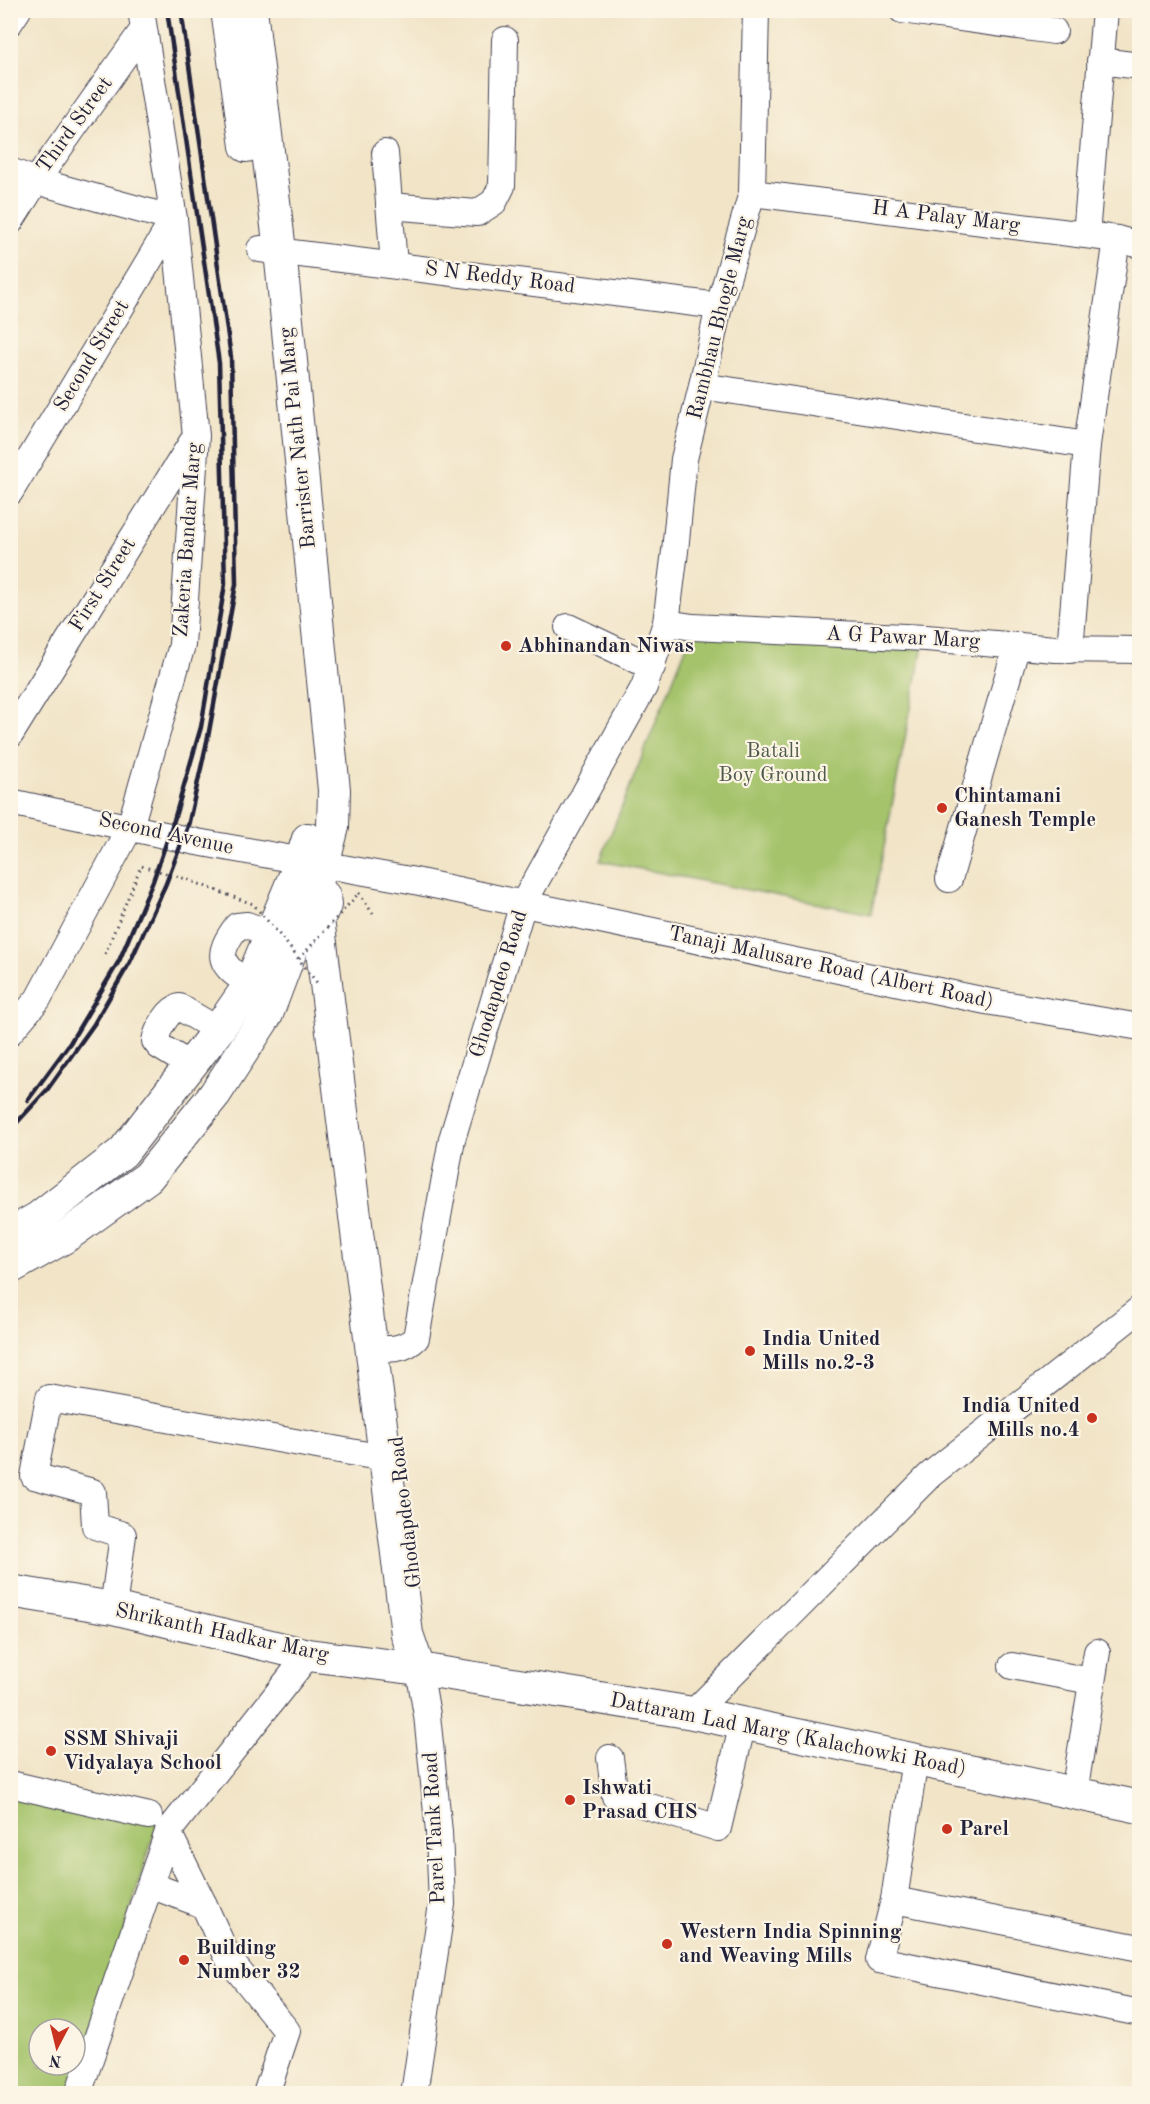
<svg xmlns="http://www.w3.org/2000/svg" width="1150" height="2104" viewBox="0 0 1150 2104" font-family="'Old Standard TT',serif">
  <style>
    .green { fill: #a4c36b; stroke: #637253; stroke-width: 1.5; fill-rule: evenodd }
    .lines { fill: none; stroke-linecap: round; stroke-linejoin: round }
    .minor-casing { stroke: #413f50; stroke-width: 28 }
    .major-casing { stroke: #413f50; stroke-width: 34 }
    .path { stroke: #413f50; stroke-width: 3; stroke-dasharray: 1.5 4.5; stroke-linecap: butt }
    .minor { stroke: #fff; stroke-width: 26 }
    .major { stroke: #fff; stroke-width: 32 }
    .rail { stroke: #22223b; stroke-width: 4.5 }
    .path-bridge { stroke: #413f50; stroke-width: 3; stroke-dasharray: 1.5 4.5; stroke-linecap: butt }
    .poi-dot { fill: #c8321e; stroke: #fcf5e5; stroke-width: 2 }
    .labels { text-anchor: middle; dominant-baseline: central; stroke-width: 4.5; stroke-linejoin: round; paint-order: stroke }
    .street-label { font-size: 21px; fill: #22223b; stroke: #fcf5e5 }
    .poi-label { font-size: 21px; font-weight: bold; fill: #22223b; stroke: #fcf5e5; text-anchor: start }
    .park-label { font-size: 21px; fill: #505a4c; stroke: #fcf5e5 }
  </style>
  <rect width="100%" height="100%" fill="#fcf5e5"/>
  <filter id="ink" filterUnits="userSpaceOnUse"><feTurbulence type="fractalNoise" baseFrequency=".0167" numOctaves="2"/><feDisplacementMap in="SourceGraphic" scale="12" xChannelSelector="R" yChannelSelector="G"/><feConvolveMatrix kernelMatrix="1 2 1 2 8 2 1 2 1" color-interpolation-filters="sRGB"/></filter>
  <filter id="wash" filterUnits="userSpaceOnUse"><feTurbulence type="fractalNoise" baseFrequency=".008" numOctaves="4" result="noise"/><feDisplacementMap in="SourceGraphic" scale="24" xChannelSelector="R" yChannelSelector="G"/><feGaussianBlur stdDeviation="1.35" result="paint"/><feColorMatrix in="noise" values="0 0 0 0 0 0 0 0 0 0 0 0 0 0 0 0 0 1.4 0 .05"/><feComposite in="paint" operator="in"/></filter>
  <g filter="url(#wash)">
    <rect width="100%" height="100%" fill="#f1e4c7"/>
    <!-- green -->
    <g class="green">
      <path d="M693,630L924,640L871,914L600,861Z"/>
      <path d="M11,1786L158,1822L73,2093L11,2094ZM39,2029H75V2065H39Z"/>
    </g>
  </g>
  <g filter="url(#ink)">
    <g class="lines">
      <defs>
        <g id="minor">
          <path d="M902,10L1054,31"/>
          <path d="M10,22L18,10"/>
          <path d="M1100,61L1140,66"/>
          <path d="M385,153L394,265"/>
          <path d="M10,171L36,181L174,219L10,492"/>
          <path d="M752,193L1117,239L1140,245"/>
          <path d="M389,206L477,213L494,202L502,186L505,40"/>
          <path d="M10,222L36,181L143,30"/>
          <path d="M1086,235L1105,10"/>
          <path d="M260,249L719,306"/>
          <path d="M702,386L1087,445"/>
          <path d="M666,623L693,627L926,638L1055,649L1140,650"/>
          <path d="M568,627L652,667"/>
          <path d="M1070,650L1087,445L1117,239"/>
          <path d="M10,735L194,439"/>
          <path d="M10,802L197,842L410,880L986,1001L1140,1027"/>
          <path d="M949,879L1017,645"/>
          <path d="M250,984C219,965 215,956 237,926L247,925L271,934"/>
          <path d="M10,1032L38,999L130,827L182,645L196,436L174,219L141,10"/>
          <path d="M190,1065L159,1046L155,1041C157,1030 169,1009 179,1007L218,1030"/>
          <path d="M371,1349C388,1349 403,1351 416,1338L452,1139L523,904L644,687L666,623L675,551L684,459L702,386L719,306L752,193L756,10"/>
          <path d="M113,1608L123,1535L95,1526L93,1492L34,1476L49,1398L384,1458"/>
          <path d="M1012,1666L1091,1681"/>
          <path d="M693,1713L930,1475L1140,1309"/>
          <path d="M610,1758L615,1796L718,1828L743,1723"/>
          <path d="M915,1759L894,1900L879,1960L1140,2013"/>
          <path d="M10,1784L149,1816"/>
          <path d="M1074,1793L1097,1652"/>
          <path d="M168,1832L204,1905L228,1958L287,2031L266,2094"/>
          <path d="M150,1885L204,1905"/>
          <path d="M894,1900L1140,1948"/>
          <path d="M78,2094L168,1832L308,1655"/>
          <path d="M414,2094L442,1904L439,1832L427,1715L419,1669"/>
        </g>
        <g id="major">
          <path d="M227,10L246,146"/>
          <path d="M324,896L325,905L318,919L407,1634L419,1669"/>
          <path d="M10,1234L38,1218L123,1152L218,1030L250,984L301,861L308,839"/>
          <path d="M10,1268L65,1237L148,1177L215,1094L267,1014L323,865L333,827L334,790L280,251L251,10"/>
          <path d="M10,1591L113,1608L308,1655L419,1669L693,1713L1140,1807"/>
        </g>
      </defs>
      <!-- minor casing -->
      <use href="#minor" class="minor-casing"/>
      <!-- major casing -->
      <use href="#major" class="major-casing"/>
      <!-- path -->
      <g class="path">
        <path d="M359,893L373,914"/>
        <path d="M105,954L141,866L186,879L228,895"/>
      </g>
      <!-- minor -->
      <use href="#minor" class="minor"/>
      <!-- major -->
      <use href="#major" class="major"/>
      <!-- rail -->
      <g class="rail">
        <path d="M28,1100L70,1043L119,961L153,881L174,820L201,727L225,584L219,363L167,10"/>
        <path d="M10,1130L47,1090L94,1024L130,962L165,886L188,826L208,737L236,584L231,357L181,10"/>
      </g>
      <!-- path-bridge -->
      <g class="path-bridge">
        <path d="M228,895L253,904L284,940L318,984"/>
        <path d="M299,959L359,893"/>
      </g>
    </g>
  </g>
  <!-- markers -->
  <g class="poi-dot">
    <circle cx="506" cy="646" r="6"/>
    <circle cx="942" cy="808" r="6"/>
    <circle cx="750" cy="1351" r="6"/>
    <circle cx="1092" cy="1418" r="6"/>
    <circle cx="51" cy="1751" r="6"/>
    <circle cx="570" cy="1800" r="6"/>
    <circle cx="947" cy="1829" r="6"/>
    <circle cx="667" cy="1944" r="6"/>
    <circle cx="184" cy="1960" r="6"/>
  </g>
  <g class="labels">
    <!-- street labels -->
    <g class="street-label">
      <text transform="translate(75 125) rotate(-54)">Third Street</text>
      <text transform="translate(946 217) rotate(7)">H A Palay Marg</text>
      <text transform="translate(500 278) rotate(7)">S N Reddy Road</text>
      <text transform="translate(720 318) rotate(-76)">Rambhau Bhogle Marg</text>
      <text transform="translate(92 356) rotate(-59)">Second Street</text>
      <text transform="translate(298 438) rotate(-96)">Barrister Nath Pai Marg</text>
      <text transform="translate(188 540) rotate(-86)">Zakeria Bandar Marg</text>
      <text transform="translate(103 585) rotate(-58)">First Street</text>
      <text transform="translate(903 638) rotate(3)">A G Pawar Marg</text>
      <text transform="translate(166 834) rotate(12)">Second Avenue</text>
      <text transform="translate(831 968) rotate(12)">Tanaji Malusare Road (Albert Road)</text>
      <text transform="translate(499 984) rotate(-73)">Ghodapdeo Road</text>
      <text transform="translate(406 1512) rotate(-97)">Ghodapdeo Road</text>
      <text transform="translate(222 1633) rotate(12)">Shrikanth Hadkar Marg</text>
      <text transform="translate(788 1735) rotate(11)">Dattaram Lad Marg (Kalachowki Road)</text>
      <text transform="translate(435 1828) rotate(-93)">Parel Tank Road</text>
    </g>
    <!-- poi labels -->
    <g class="poi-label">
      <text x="518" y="646">Abhinandan Niwas</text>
      <text x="954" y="796">Chintamani<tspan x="954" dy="24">Ganesh Temple</tspan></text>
      <text x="762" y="1339">India United<tspan x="762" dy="24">Mills no.2-3</tspan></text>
      <text x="1080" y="1406" text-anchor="end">India United<tspan x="1080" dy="24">Mills no.4</tspan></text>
      <text x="63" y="1739">SSM Shivaji<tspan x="63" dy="24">Vidyalaya School</tspan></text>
      <text x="582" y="1788">Ishwati<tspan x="582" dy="24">Prasad CHS</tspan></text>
      <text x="959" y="1829">Parel</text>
      <text x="679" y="1932">Western India Spinning<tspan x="679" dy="24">and Weaving Mills</tspan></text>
      <text x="196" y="1948">Building<tspan x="196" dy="24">Number 32</tspan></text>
    </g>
    <!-- park labels -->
    <g class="park-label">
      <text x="773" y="751">Batali<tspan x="773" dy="24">Boy Ground</tspan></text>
    </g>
  </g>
  <!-- margin -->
  <rect width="1150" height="2104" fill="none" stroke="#fcf5e5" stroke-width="36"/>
  <!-- north arrow -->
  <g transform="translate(57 2047) rotate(187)"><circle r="28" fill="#fcf5e5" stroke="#a5a1a1" stroke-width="1.5"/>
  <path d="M0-4.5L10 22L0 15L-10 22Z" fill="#c8321e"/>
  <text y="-9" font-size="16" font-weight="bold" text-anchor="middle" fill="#22223b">N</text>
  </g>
</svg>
